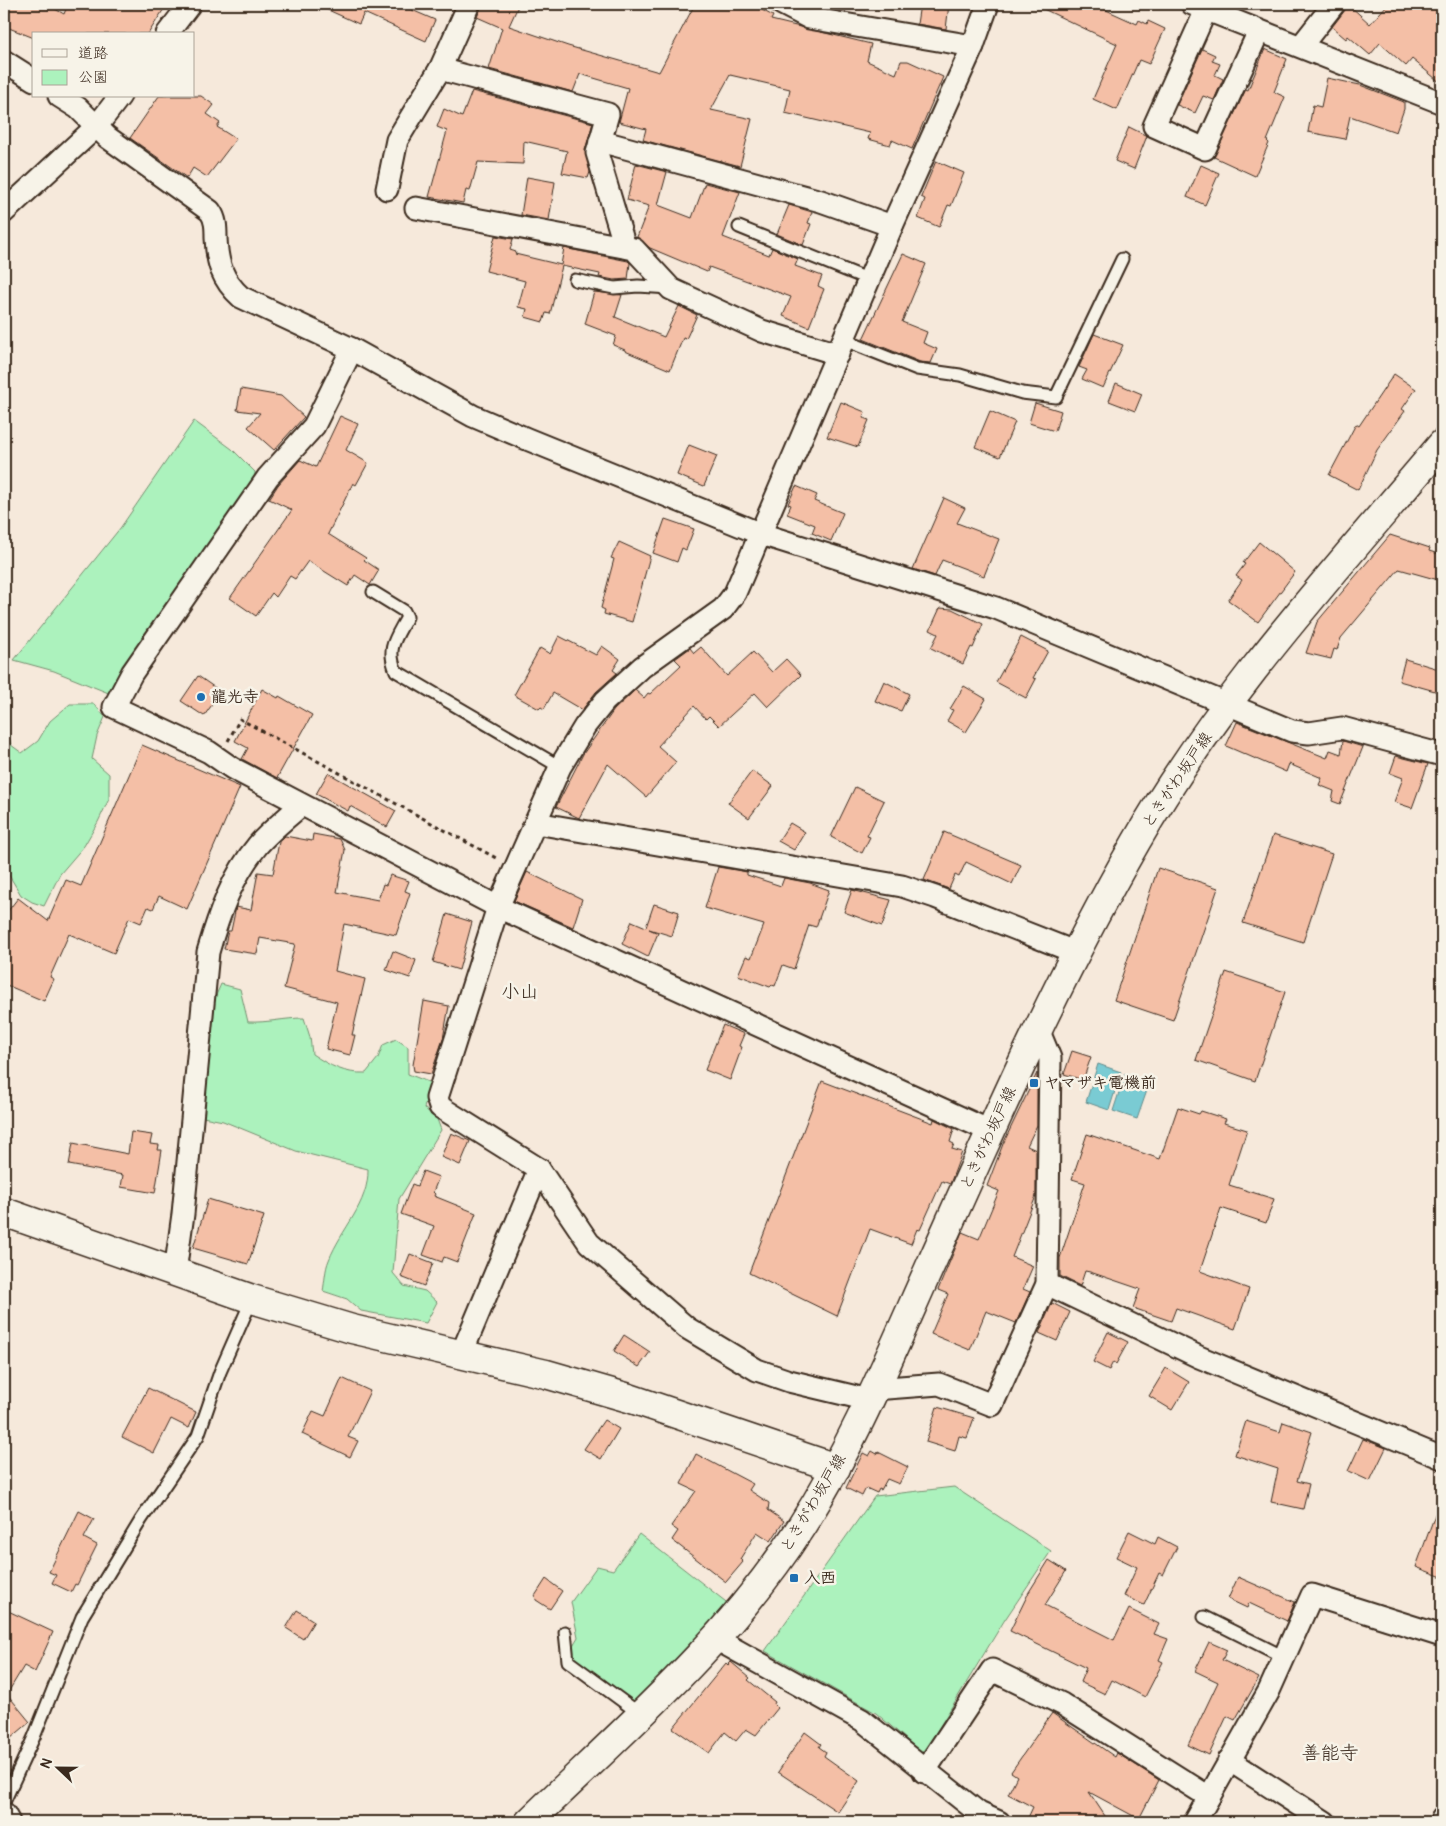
<svg xmlns="http://www.w3.org/2000/svg" width="1446" height="1826" viewBox="0 0 1446 1826" font-family="Pangolin,'Klee One',sans-serif">
  <style>
    .green { fill: #acf2bd; stroke: #748e6e }
    .water { fill: #7acbd3; stroke: #618b8b }
    .building { fill: #f4bfa6; stroke: #3b2a1e }
    .lines { fill: none; stroke-linecap: round; stroke-linejoin: round }
    .service-casing { stroke: #3b2a1e; stroke-width: 15 }
    .minor-casing { stroke: #3b2a1e; stroke-width: 25 }
    .tertiary-casing { stroke: #3b2a1e; stroke-width: 31 }
    .secondary-casing { stroke: #3b2a1e; stroke-width: 31 }
    .path { stroke: #3b2a1e; stroke-width: 3; stroke-dasharray: 4 4; stroke-linecap: butt }
    .service { stroke: #f7f3e8; stroke-width: 11 }
    .minor { stroke: #f7f3e8; stroke-width: 21 }
    .tertiary { stroke: #f7f3e8; stroke-width: 28 }
    .secondary { stroke: #f7f3e8; stroke-width: 28 }
    .poi-dot { fill: #1f6fb2; stroke: #f7f3e8; stroke-width: 2 }
    .labels { text-anchor: middle; dominant-baseline: central; stroke-width: 5; stroke-linejoin: round; paint-order: stroke }
    .poi-label { font-size: 16px; font-weight: bold; fill: #3b2a1e; stroke: #f7f3e8; text-anchor: start }
    .street-label { font-size: 16px; fill: #3b2a1e; stroke: #f7f3e8 }
    .quarter-label { font-size: 19px; fill: #3b2a1e; stroke: #f7f3e8 }
  </style>
  <rect width="100%" height="100%" fill="#f6e9db"/>
  <filter id="ink" filterUnits="userSpaceOnUse"><feTurbulence type="fractalNoise" baseFrequency=".02" numOctaves="2"/><feDisplacementMap in="SourceGraphic" scale="10" xChannelSelector="R" yChannelSelector="G"/><feConvolveMatrix kernelMatrix="1 2 1 2 8 2 1 2 1" color-interpolation-filters="sRGB"/></filter>
  <g filter="url(#ink)">
    <!-- green -->
    <g class="green">
      <path d="M194,421L232,449L255,472V479L111,694L54,671L14,660L121,527Z"/>
      <path d="M70,704H94L105,717L97,736L92,759L109,774V799L98,822L84,846L60,874L44,906L32,902L21,895L4,867V713L11,745L22,753L38,741L50,721Z"/>
      <path d="M221,984L240,989L248,1022C267,1023 285,1018 304,1018L310,1037L312,1054C330,1066 345,1074 366,1073L378,1058L383,1045L396,1039L408,1047V1074L431,1083L424,1108L437,1119L441,1130L399,1199L393,1273L404,1286L425,1291L437,1302L426,1323L361,1311L347,1299L323,1291C325,1281 325,1269 329,1260C341,1229 369,1204 368,1169L296,1151L223,1121L203,1117L200,1108L212,1026L213,1002Z"/>
      <path d="M954,1487L1051,1551L1004,1621L923,1754L876,1713L765,1651L875,1496Z"/>
      <path d="M639,1534L730,1605L634,1702L571,1658L572,1647L578,1637L571,1602L597,1566L613,1570Z"/>
    </g>
    <!-- water -->
    <g class="water">
      <path d="M1098,1064L1121,1072L1109,1110L1086,1102Z"/>
      <path d="M1125,1074L1150,1082L1137,1119L1113,1111Z"/>
    </g>
    <!-- building -->
    <g class="building">
      <path d="M4,4H46L64,14L68,4H167L148,34H34V38L4,26Z"/>
      <path d="M315,4H398L435,20L426,41L364,13L359,24Z"/>
      <path d="M483,4H519L509,26L568,46L659,72L695,4H751L773,16L771,20L871,44L867,61L896,74L901,61H908L943,77L912,149L892,140L890,145L868,139L870,133L785,113L790,89L730,75L711,110L752,119L740,166L643,140L646,129L619,122L628,88L580,74L573,92L489,69L502,28L477,17Z"/>
      <path d="M920,4H949L946,29L917,24Z"/>
      <path d="M1033,4H1106L1104,9L1137,24L1139,20L1147,24L1148,21L1165,29L1149,64L1139,60L1117,110L1093,99L1117,44Z"/>
      <path d="M1388,4H1442V84L1412,59L1406,66L1380,43L1370,55L1348,36L1346,39L1332,27L1349,5L1370,24Z"/>
      <path d="M1202,49L1215,55L1212,61L1220,64L1215,75L1223,79L1214,100L1203,96L1195,113L1177,105Z"/>
      <path d="M1265,49L1287,59L1274,92L1285,97L1267,141L1269,143L1255,176L1214,157L1246,89L1248,90Z"/>
      <path d="M1327,78L1360,85L1404,102V109L1396,132L1350,116L1345,139L1308,132L1313,105L1321,107Z"/>
      <path d="M472,91L593,123L585,150L590,172L588,178L562,173L567,151L524,141L523,164L478,162L470,191L466,190L463,203L429,197L447,131L437,127L444,109L462,117Z"/>
      <path d="M159,96H201L214,105L207,114L220,123L217,127L236,139L207,177L193,168L187,178L130,138Z"/>
      <path d="M1129,127L1147,136L1134,169L1115,161Z"/>
      <path d="M936,161L964,173L951,206L948,205L939,227L918,218L925,199L921,197Z"/>
      <path d="M636,164L667,172L658,205L692,218L705,183L740,192L723,237L769,255L772,248L798,259L795,266L822,276L818,286L824,289L809,327L783,316L791,297L709,267L707,272L650,248L637,237L649,206L627,200Z"/>
      <path d="M1201,165L1219,173L1205,205L1187,197Z"/>
      <path d="M527,177L555,182L549,220L521,215Z"/>
      <path d="M789,205L812,212L808,223L811,224L803,245L777,234Z"/>
      <path d="M495,236L513,239L510,250L516,252L515,254L561,265L564,248L628,261L630,263L628,279L614,280L599,277L600,274L562,266L550,314L546,313L543,322L525,317L527,309L518,307L525,281L486,271Z"/>
      <path d="M903,254L926,264L902,322L927,332L923,343L937,349L931,363L920,362L863,339Z"/>
      <path d="M594,292L622,295L615,317L664,337L679,306L697,315L686,339L683,338L670,370L625,351V350L613,345L616,336L585,324Z"/>
      <path d="M1094,334L1123,345L1103,388L1082,379L1087,370L1079,367Z"/>
      <path d="M1394,374L1416,389L1402,409L1405,411L1377,450L1358,490L1329,475L1356,424L1359,426Z"/>
      <path d="M1116,383L1142,394L1135,411L1109,401Z"/>
      <path d="M241,389L281,396L304,417L274,450L248,427L260,413L237,410Z"/>
      <path d="M841,402L865,412L863,418L869,420L858,447L827,437Z"/>
      <path d="M1035,403L1061,411L1055,431L1029,423Z"/>
      <path d="M990,411L1015,422L1000,457L975,447Z"/>
      <path d="M340,416L358,424L346,450L368,463L356,485L353,483L328,534L366,558L364,560L379,570L370,585L355,575L348,586L308,561L295,579L290,576L276,597L272,593L256,616L230,598L292,510L269,499L278,485L300,460L316,467Z"/>
      <path d="M689,445L717,456L704,486L677,475Z"/>
      <path d="M796,486L817,495L814,501L843,513L831,541L812,533L815,525L787,514L791,505L788,504Z"/>
      <path d="M944,498L965,508L957,523L999,539L984,576L942,560L935,576L913,569Z"/>
      <path d="M665,519L694,529L686,550L682,548L677,562L653,553Z"/>
      <path d="M1390,535L1430,548L1429,551L1442,555V581L1399,569L1341,638L1337,650L1334,649L1331,659L1306,653L1317,622Z"/>
      <path d="M619,542L650,556L632,622L604,614L605,610L601,608L614,559L611,558Z"/>
      <path d="M1259,542L1295,572L1258,622L1228,600L1242,580L1236,576L1245,564L1243,563Z"/>
      <path d="M940,608L952,609L983,624L973,648L971,647L963,664L931,648L938,634L930,630Z"/>
      <path d="M559,636L596,655L602,646L620,659L613,670L617,673L596,692L582,710L553,693L544,709L541,707L539,709L514,695L540,648L550,654Z"/>
      <path d="M1021,637L1048,651L1033,678L1036,679L1026,698L996,682Z"/>
      <path d="M701,647L727,676L753,652L772,672L786,659L801,675L768,707L755,693L719,726L709,716L706,719L694,706L658,746L676,762L646,797L608,764L579,818L556,807L583,754L614,710L635,690L644,698L648,693L650,694L681,665L675,659L690,648L694,653Z"/>
      <path d="M1405,659L1442,670V693L1399,681Z"/>
      <path d="M198,676L221,692L204,716L181,701Z"/>
      <path d="M884,681L909,694L901,711L875,701Z"/>
      <path d="M964,686L986,699L966,732L947,721L953,710L950,709Z"/>
      <path d="M262,689L278,698L279,696L312,715L277,778L242,759L248,748L235,741Z"/>
      <path d="M1237,722L1327,758L1330,750L1341,754L1343,741L1363,747L1340,804L1332,801L1334,791L1319,785L1322,778L1289,764L1286,772L1226,746Z"/>
      <path d="M142,745L240,787L187,909L159,896L153,909L148,907L141,923L129,918L114,953L69,934L50,977L54,979L44,1001L4,984V916L18,898L48,921L66,880L81,886Z"/>
      <path d="M1396,756L1428,764L1412,808L1394,802L1403,778L1390,773Z"/>
      <path d="M752,771L773,786L749,818L728,803Z"/>
      <path d="M328,773L396,811L387,827L350,806L348,811L316,794Z"/>
      <path d="M855,787L884,801L867,836L870,837L862,853L831,837Z"/>
      <path d="M790,823L805,832L794,850L778,841Z"/>
      <path d="M944,832L1021,865L1012,884L966,862L959,877L955,875L949,889L924,880Z"/>
      <path d="M313,834L340,839L345,850L337,892L378,900L383,884L386,885L390,875L409,881L405,891L410,893L396,935L344,924L335,971L365,979L352,1035H355L350,1055L326,1049L337,1002L284,988L295,944L260,938L257,954L224,949L228,931H231L236,907L251,910L258,872L273,874L279,842L285,836L312,841Z"/>
      <path d="M1273,835L1332,854L1303,942L1243,923Z"/>
      <path d="M718,867L747,872V875L781,886L784,878L810,883L829,890L816,927L809,925L794,969L783,965L775,986L772,985L770,987L738,975L746,956L751,958L764,925L705,908Z"/>
      <path d="M1158,868L1218,888L1173,1020L1114,1000Z"/>
      <path d="M527,872L582,899L573,927L514,901Z"/>
      <path d="M852,890L891,900L882,926L844,912Z"/>
      <path d="M654,904L679,912L672,936L649,929L658,933L648,957L622,944L632,921L646,927Z"/>
      <path d="M447,914L472,922L459,970L433,962Z"/>
      <path d="M393,951L416,960L410,978L386,970Z"/>
      <path d="M1226,972L1285,992L1255,1081L1196,1060Z"/>
      <path d="M424,1001L449,1006L443,1039L431,1074L414,1071L413,1065Z"/>
      <path d="M723,1025L744,1034L739,1046L742,1047L730,1080L705,1070Z"/>
      <path d="M1072,1051L1091,1057L1083,1080L1064,1074Z"/>
      <path d="M1037,1073V1125L1027,1146L1036,1150V1196L1012,1257L1033,1266L1023,1289L1030,1292L1016,1323L986,1311L970,1350L931,1334L948,1294L938,1290L962,1232L979,1239L999,1191L987,1186L1003,1144Z"/>
      <path d="M822,1081L933,1123L934,1119L954,1129L950,1142L954,1144L952,1149L962,1152L950,1184L942,1181L920,1230L917,1229L911,1244L870,1229L837,1316L749,1273Z"/>
      <path d="M1178,1107L1199,1114L1201,1111L1226,1119L1224,1123L1247,1130L1229,1185L1274,1199L1266,1223L1221,1208L1200,1271L1249,1289L1235,1329L1176,1308L1171,1321L1133,1308L1140,1289L1090,1272L1085,1271L1080,1286L1060,1276V1258L1085,1183L1072,1179L1087,1134L1160,1159Z"/>
      <path d="M131,1132L152,1135L150,1144L159,1145L158,1150H162L155,1193L121,1187L123,1175L69,1165L73,1143L128,1154Z"/>
      <path d="M451,1133L470,1141L460,1165L441,1157Z"/>
      <path d="M423,1171L439,1177L433,1192L435,1194L434,1196L476,1213L457,1262L444,1257L442,1262L423,1255L434,1226L401,1214L412,1184L417,1186Z"/>
      <path d="M208,1199L264,1216L248,1264L193,1248Z"/>
      <path d="M410,1254L433,1263L424,1286L401,1277Z"/>
      <path d="M1052,1303L1070,1312L1057,1341L1039,1333Z"/>
      <path d="M1108,1332L1128,1342L1116,1364L1113,1362L1109,1370L1093,1362Z"/>
      <path d="M624,1335L650,1352L639,1367L614,1351Z"/>
      <path d="M1166,1368L1189,1382L1172,1410L1149,1396Z"/>
      <path d="M342,1378L370,1391L348,1437L358,1441L350,1457L302,1434L313,1411L325,1416Z"/>
      <path d="M148,1388L196,1412L189,1428L171,1419L154,1453L122,1437Z"/>
      <path d="M937,1407L974,1418L967,1438L959,1436L955,1451L926,1442Z"/>
      <path d="M604,1420L619,1429L601,1459L584,1449Z"/>
      <path d="M1246,1421L1280,1432L1283,1422L1312,1432L1297,1481L1309,1484L1303,1509L1271,1502L1278,1469L1235,1455Z"/>
      <path d="M1363,1439L1386,1448L1370,1481L1348,1471Z"/>
      <path d="M872,1451L877,1454L878,1452L908,1467L899,1484L887,1479L881,1490L879,1489L877,1493L866,1488L862,1496L846,1488L863,1453L869,1456Z"/>
      <path d="M696,1454L753,1484L749,1490L769,1503L768,1510L784,1521L771,1541L757,1532L740,1559L743,1562L726,1582L672,1540L678,1531L671,1526L696,1491L681,1484Z"/>
      <path d="M1440,1501H1442V1577L1416,1567Z"/>
      <path d="M79,1511L94,1519L84,1538L97,1545L77,1585L75,1584L71,1592L52,1583L56,1575L49,1572Z"/>
      <path d="M1129,1531L1155,1544L1158,1537L1177,1547L1163,1575L1159,1573L1144,1605L1124,1596L1137,1567L1116,1557Z"/>
      <path d="M1049,1560L1066,1571L1045,1605L1114,1640L1129,1609L1159,1624L1154,1634L1168,1639L1159,1660L1163,1662L1145,1697L1112,1680L1105,1694L1080,1682L1086,1668L1010,1631L1029,1592Z"/>
      <path d="M1238,1577L1295,1602L1287,1621L1249,1603L1247,1608L1228,1599Z"/>
      <path d="M546,1579L562,1591L550,1609L536,1600L535,1596Z"/>
      <path d="M4,1609L53,1632L35,1672L24,1666L7,1694L30,1722L4,1744Z"/>
      <path d="M297,1610L314,1621L303,1639L286,1628Z"/>
      <path d="M1209,1642L1227,1650L1222,1660L1259,1678L1235,1720L1227,1716L1209,1755L1188,1745L1218,1682L1195,1671Z"/>
      <path d="M731,1662L750,1678L748,1680L775,1702L774,1704L778,1708L756,1735L746,1729L736,1741L725,1732L709,1753L673,1728L726,1663L728,1665Z"/>
      <path d="M1052,1713L1115,1757L1117,1753L1159,1780L1139,1819L1089,1792L1109,1822H1026L1033,1807L1008,1794L1017,1776L1011,1772Z"/>
      <path d="M805,1732L821,1744L819,1747L826,1752L824,1756L859,1781L838,1812L778,1772Z"/>
    </g>
    <g class="lines">
      <defs>
        <g id="service">
          <path d="M739,227L870,280"/>
          <path d="M575,280L614,288L638,286L670,288"/>
          <path d="M844,340L917,369L960,375L1022,393L1056,397L1122,259"/>
          <path d="M373,592L404,611L407,617C396,638 386,648 396,671L560,767"/>
          <path d="M1204,1617L1284,1657"/>
          <path d="M565,1632L568,1661L640,1714"/>
          <path d="M4,1802L34,1737L82,1617L141,1520L198,1436L220,1372L252,1299"/>
        </g>
        <g id="minor">
          <path d="M782,4L809,18L973,46"/>
          <path d="M1192,4L1442,103"/>
          <path d="M1206,10L1154,126L1205,149L1259,31"/>
          <path d="M167,34L190,4"/>
          <path d="M1301,46L1334,4"/>
          <path d="M4,61L34,80"/>
          <path d="M440,69L608,114L597,153L625,247"/>
          <path d="M59,96L78,108L107,137L210,211C216,219 216,228 216,238C217,263 222,280 241,297L352,349L473,416L527,439L761,534L996,608L1292,731L1309,733L1342,728L1442,755"/>
          <path d="M600,141L821,201L892,226"/>
          <path d="M387,189L397,140L440,69L469,4"/>
          <path d="M416,208L634,249L671,289L762,331L838,354"/>
          <path d="M4,212L97,126L120,96"/>
          <path d="M352,349L314,426L268,477L132,673L114,707L209,752L232,768L498,907L990,1131"/>
          <path d="M536,823L902,886L935,897L1077,953"/>
          <path d="M175,1272L183,1214L208,952C219,914 232,876 258,845C271,830 287,818 301,805"/>
          <path d="M1047,1284L1199,1357L1442,1458"/>
          <path d="M461,1355L539,1169"/>
          <path d="M874,1389L939,1384L992,1405L1047,1284L1050,1058L1038,1029"/>
          <path d="M869,1400L789,1381L757,1370L687,1328L589,1243L539,1169L440,1107L437,1098L498,907L560,767L585,726L605,701L642,667L723,609L735,593L892,226L973,46L988,4"/>
          <path d="M716,1639L862,1720L979,1813L999,1822"/>
          <path d="M1229,1760L1325,1822"/>
          <path d="M924,1772L992,1670L1062,1704L1209,1797"/>
          <path d="M4,1813L9,1822"/>
          <path d="M1195,1822L1269,1691L1312,1595L1442,1636"/>
          <path d="M1441,1822L1442,1819"/>
        </g>
        <path id="tertiary" d="M4,1212L252,1299L352,1329L546,1374L629,1398L836,1468"/>
        <path id="secondary" d="M529,1822C625,1729 729,1640 801,1527C854,1444 891,1353 931,1264C995,1121 1058,977 1136,842C1219,697 1335,571 1442,444"/>
      </defs>
      <!-- service casing -->
      <use href="#service" class="service-casing"/>
      <!-- minor casing -->
      <use href="#minor" class="minor-casing"/>
      <!-- tertiary casing -->
      <use href="#tertiary" class="tertiary-casing"/>
      <!-- secondary casing -->
      <use href="#secondary" class="secondary-casing"/>
      <!-- path -->
      <path class="path" d="M228,741L240,719L496,858"/>
      <!-- service -->
      <use href="#service" class="service"/>
      <!-- minor -->
      <use href="#minor" class="minor"/>
      <!-- tertiary -->
      <use href="#tertiary" class="tertiary"/>
      <!-- secondary -->
      <use href="#secondary" class="secondary"/>
    </g>
  </g>
  <!-- markers -->
  <g class="poi-dot">
    <circle cx="201" cy="697" r="5"/>
    <rect x="1029" y="1078" width="10" height="10" rx="2.5"/>
    <rect x="789" y="1573" width="10" height="10" rx="2.5"/>
  </g>
  <g class="labels">
    <!-- poi labels -->
    <g class="poi-label">
      <text x="211" y="697">龍光寺</text>
      <text x="1044" y="1083">ヤマザキ電機前</text>
      <text x="804" y="1578">入西</text>
    </g>
    <!-- street labels -->
    <g class="street-label">
      <text transform="translate(1177 780) rotate(-56)">ときがわ坂戸線</text>
      <text transform="translate(988 1138) rotate(-65)">ときがわ坂戸線</text>
      <text transform="translate(813 1503) rotate(-59)">ときがわ坂戸線</text>
    </g>
    <!-- quarter labels -->
    <g class="quarter-label">
      <text x="520" y="992">小山</text>
      <text x="1330" y="1753">善能寺</text>
    </g>
  </g>
  <!-- margin -->
  <rect width="1446" height="1826" fill="none" stroke="#f7f3e8" stroke-width="20"/>
  <rect x="10" y="10" width="1426" height="1806" fill="none" stroke="#3b2a1e" stroke-width="2" filter="url(#ink)"/>
  <!-- legend -->
  <rect x="32" y="32" width="162" height="65" fill="#f7f3e8" stroke="#aca397"/>
  <rect x="42" y="49" width="25" height="8" fill="#f7f3e8" stroke="#aca397"/>
  <text x="78" y="58" font-size="15" fill="#3b2a1e">道路</text>
  <rect x="42" y="70" width="25" height="15" fill="#acf2bd" stroke="#aca397"/>
  <text x="78" y="82" font-size="15" fill="#3b2a1e">公園</text>
  <!-- north arrow -->
  <g transform="translate(58 1768) rotate(292)" stroke="#f7f3e8" stroke-width="4" paint-order="stroke">
  <path d="M0-4L9 19L0 12L-9 19Z" fill="#3b2a1e"/>
  <text y="-8" font-size="14" font-weight="bold" text-anchor="middle" fill="#3b2a1e">N</text>
  </g>
</svg>
